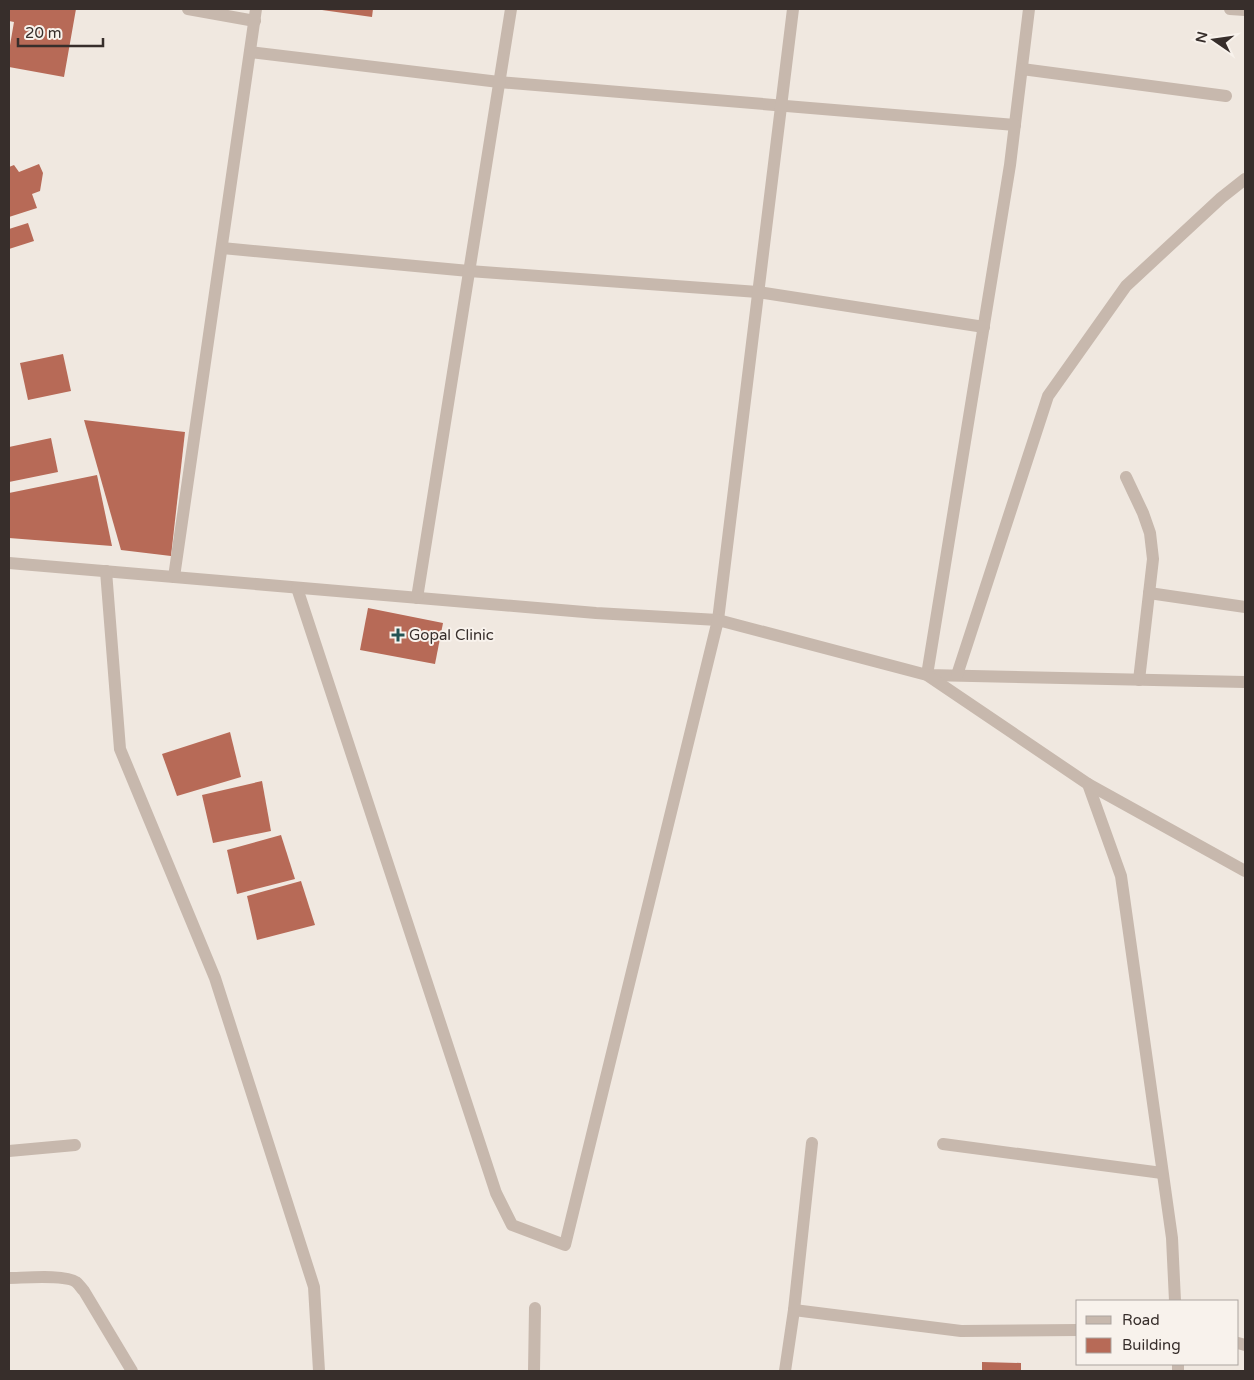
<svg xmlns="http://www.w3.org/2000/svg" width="1254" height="1380" viewBox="0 0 1254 1380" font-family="'Varela Round',sans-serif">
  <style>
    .building { fill: #b76a57 }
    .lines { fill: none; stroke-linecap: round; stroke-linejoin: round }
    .street { stroke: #c7b8ad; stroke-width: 12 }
    .poi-dot { fill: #255353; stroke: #f8f2ec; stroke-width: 2 }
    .labels { text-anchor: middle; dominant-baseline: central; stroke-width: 4; stroke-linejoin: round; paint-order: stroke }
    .poi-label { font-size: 15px; fill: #372e2b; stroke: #f8f2ec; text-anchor: start }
  </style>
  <rect width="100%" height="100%" fill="#f0e8e0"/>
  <!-- building -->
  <g class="building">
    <path d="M9,9H76L64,77L9,67V51L14,22L9,21Z"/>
    <path d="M322,9H373L372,17L322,10Z"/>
    <path d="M39,164L43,173L40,191L32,194L37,208L9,217V167L14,165L19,172Z"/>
    <path d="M28,223L34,241L9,249V229Z"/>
    <path d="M63,354L71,391L28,400L20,363Z"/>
    <path d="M84,420L185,432L171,556L121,550Z"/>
    <path d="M51,438L58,472L9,482V447Z"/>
    <path d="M97,475L112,546L9,538V493Z"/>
    <path d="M368,608L443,623L435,664L360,650Z"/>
    <path d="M230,732L241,777L177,796L162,754Z"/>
    <path d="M262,781L271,831L213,843L202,795Z"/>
    <path d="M281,835L295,879L237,894L227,850Z"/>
    <path d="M301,881L315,925L257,940L247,896Z"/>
    <path d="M982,1362L1021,1363V1371H982Z"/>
  </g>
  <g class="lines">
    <!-- street -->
    <g class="street">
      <path d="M188,9L255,21"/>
      <path d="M1029,9L1010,165L927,675L1245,682"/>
      <path d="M1230,9L1245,10"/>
      <path d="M250,52L499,82L1015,125"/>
      <path d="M1022,69L1226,96"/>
      <path d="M222,248L469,271L758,292L984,327"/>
      <path d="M1126,477L1143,513L1150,533L1153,559L1139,680"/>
      <path d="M9,563L596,613L718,620L793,9"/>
      <path d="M106,571L120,749L215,978L314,1287L319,1371"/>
      <path d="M174,577L256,9"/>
      <path d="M297,588L496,1193L512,1225L565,1245L718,620L927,675L1088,784L1121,876L1172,1238L1175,1301"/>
      <path d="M1149,593L1245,607"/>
      <path d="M417,598L511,9"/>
      <path d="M957,675L1048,396L1126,286L1221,198L1245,179"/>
      <path d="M1088,784L1245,871"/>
      <path d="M943,1144L1162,1173"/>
      <path d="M9,1151L75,1145"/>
      <path d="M9,1278C23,1278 65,1274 76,1282C79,1284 81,1288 84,1291L132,1371"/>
      <path d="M794,1310L961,1331L1078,1330"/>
      <path d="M1238,1343L1245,1345"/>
      <path d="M1178,1364V1371"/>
      <path d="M534,1371L535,1308"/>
      <path d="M785,1371L794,1310L812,1143"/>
    </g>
  </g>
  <!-- markers -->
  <path class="poi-dot" d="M395.5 627.5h5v5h5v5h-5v5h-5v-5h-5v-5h5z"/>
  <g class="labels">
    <!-- poi labels -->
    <g class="poi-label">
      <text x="409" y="635">Gopal Clinic</text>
    </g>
  </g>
  <!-- border -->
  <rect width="1254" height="1380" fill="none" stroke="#372e2b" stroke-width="20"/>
  <!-- legend -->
  <rect x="1076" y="1300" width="162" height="65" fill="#f8f2ec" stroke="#aba49f"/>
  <rect x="1086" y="1316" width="25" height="8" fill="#c7b8ad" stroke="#aba49f"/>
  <text x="1122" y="1325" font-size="15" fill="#372e2b">Road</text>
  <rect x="1086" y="1338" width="25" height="15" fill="#b76a57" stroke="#aba49f"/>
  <text x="1122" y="1350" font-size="15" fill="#372e2b">Building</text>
  <!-- north arrow -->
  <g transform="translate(1214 40) rotate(283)" stroke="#f8f2ec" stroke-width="4" paint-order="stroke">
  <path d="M0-4L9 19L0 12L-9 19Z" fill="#372e2b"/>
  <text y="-8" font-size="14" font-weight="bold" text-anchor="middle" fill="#372e2b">N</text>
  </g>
  <!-- scale -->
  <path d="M18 38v8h85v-8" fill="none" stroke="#372e2b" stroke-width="2.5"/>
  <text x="25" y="38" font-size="15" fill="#372e2b" stroke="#f8f2ec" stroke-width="4" paint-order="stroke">20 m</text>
</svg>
